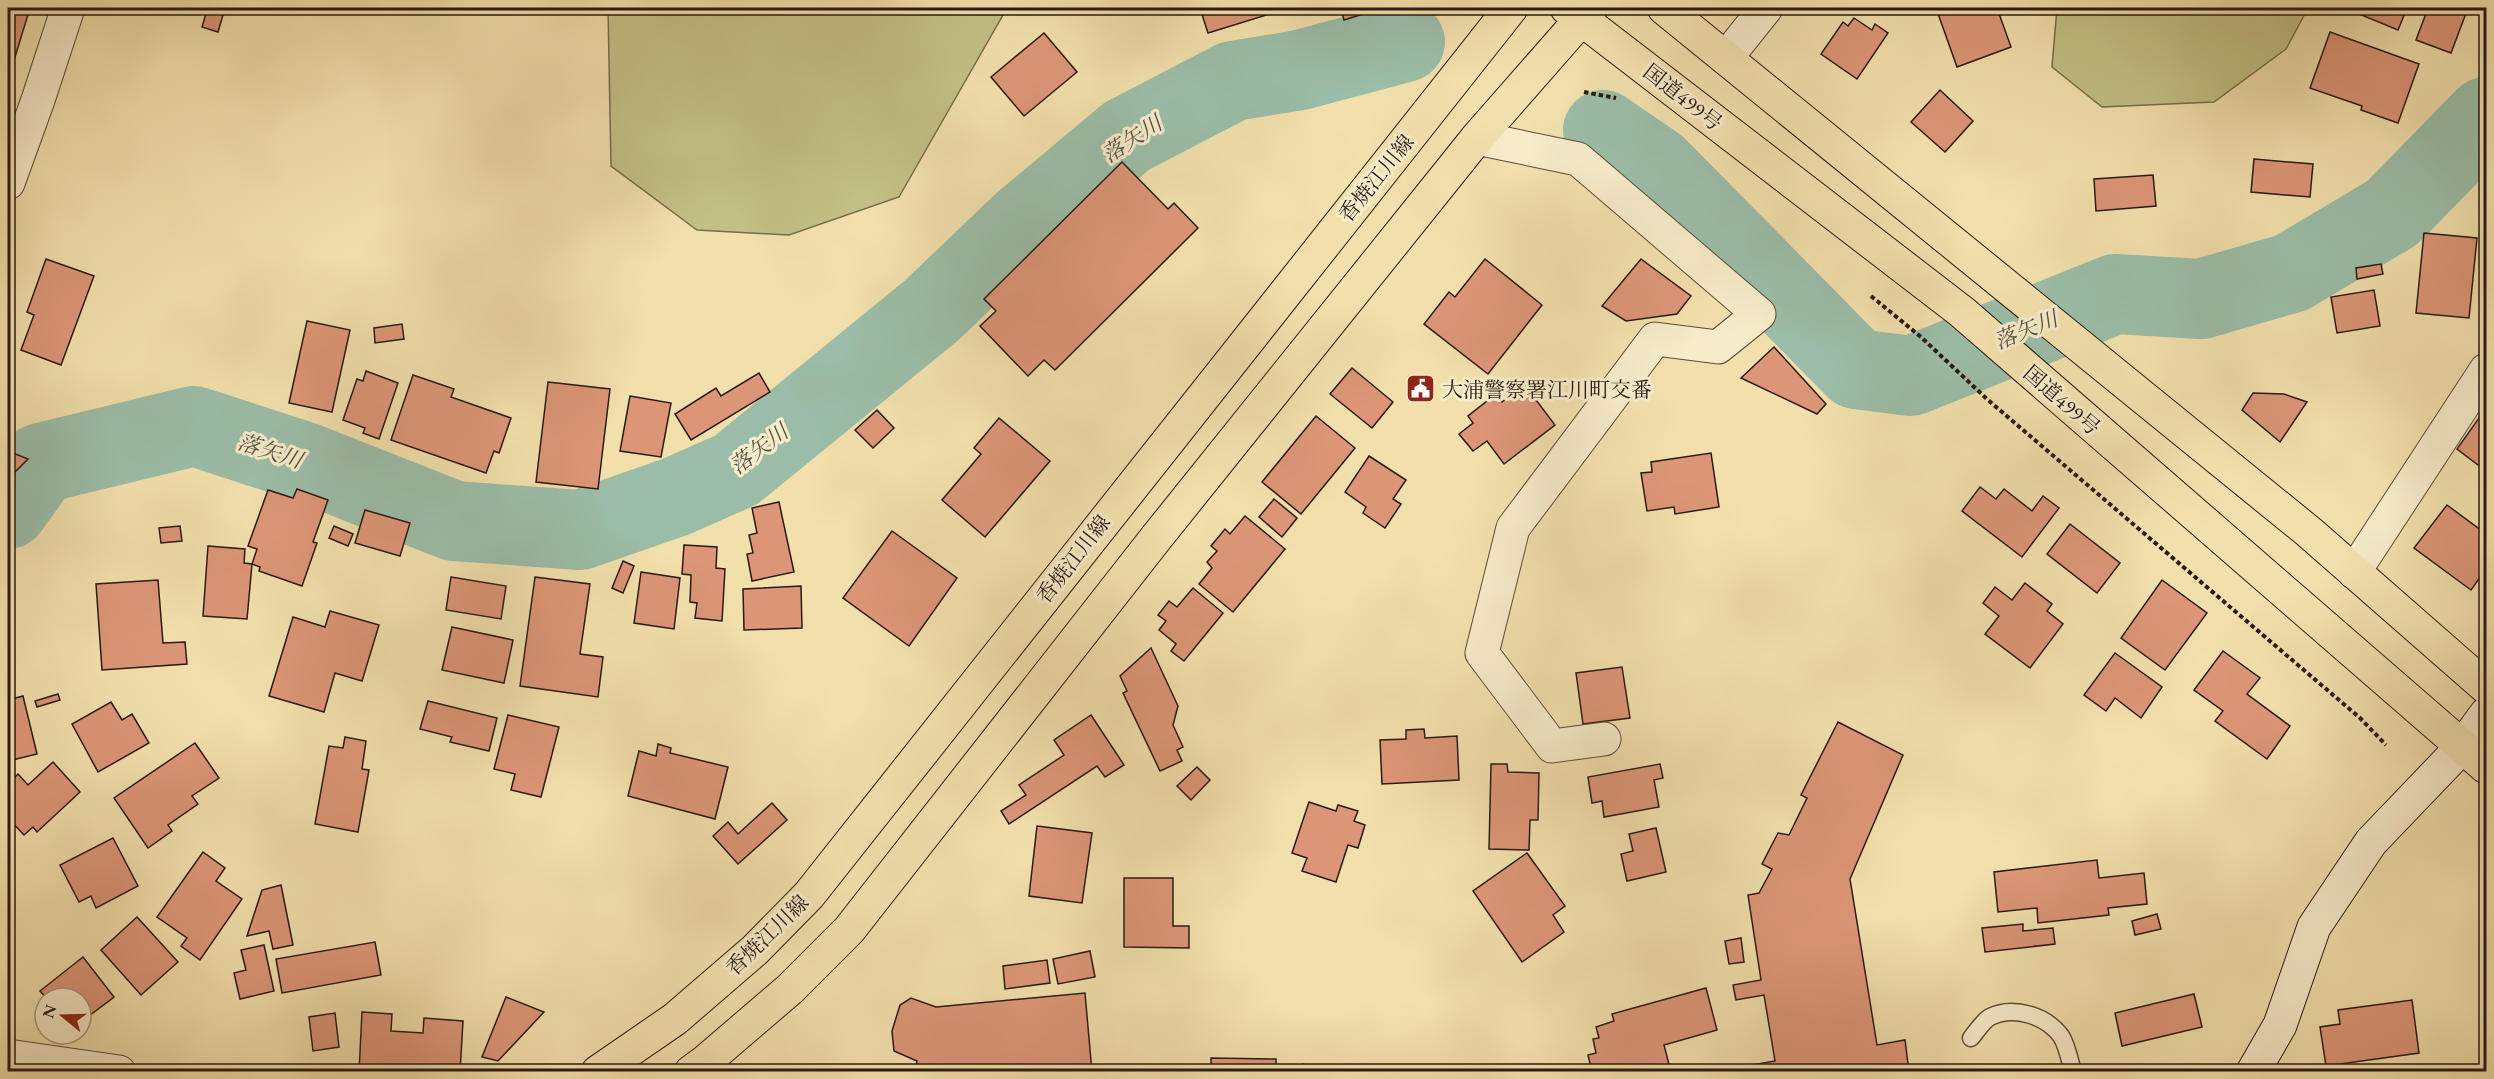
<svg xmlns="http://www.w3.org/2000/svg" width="2494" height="1079" viewBox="0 0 2494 1079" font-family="'EB Garamond','Noto Serif JP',serif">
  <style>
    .green { fill: #c2c084; stroke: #766c4c; stroke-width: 1.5 }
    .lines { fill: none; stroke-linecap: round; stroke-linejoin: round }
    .river { stroke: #9bbda8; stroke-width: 80 }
    .building { fill: #dc9677; stroke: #2a1913; stroke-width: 1.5 }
    .lane-casing { stroke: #5c4b39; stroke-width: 19 }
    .street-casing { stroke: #5c4b39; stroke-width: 35 }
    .secondary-casing { stroke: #2a1913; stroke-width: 35 }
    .primary-casing { stroke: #2a1913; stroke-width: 35 }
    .highway-casing { stroke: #2a1913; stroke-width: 35 }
    .path { stroke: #2a1913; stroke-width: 4; stroke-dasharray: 4.5 3; stroke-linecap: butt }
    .lane { stroke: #f7ebc9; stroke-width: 16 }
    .street { stroke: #f7ebc9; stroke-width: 33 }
    .secondary { stroke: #f7ebc9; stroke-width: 33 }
    .primary { stroke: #f2e0ac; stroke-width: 33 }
    .highway { stroke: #f2e0ac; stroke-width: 33 }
    .labels { text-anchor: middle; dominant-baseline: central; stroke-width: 6; stroke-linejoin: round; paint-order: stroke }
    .street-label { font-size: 21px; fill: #2a1913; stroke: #f7ebc9 }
    .poi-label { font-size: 21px; fill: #2a1913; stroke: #f7ebc9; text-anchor: start }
    .water-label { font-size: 22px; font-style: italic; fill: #525247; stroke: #f7ebc9 }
  </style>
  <rect width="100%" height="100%" fill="#f2e0ac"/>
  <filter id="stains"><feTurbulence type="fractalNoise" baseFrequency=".00333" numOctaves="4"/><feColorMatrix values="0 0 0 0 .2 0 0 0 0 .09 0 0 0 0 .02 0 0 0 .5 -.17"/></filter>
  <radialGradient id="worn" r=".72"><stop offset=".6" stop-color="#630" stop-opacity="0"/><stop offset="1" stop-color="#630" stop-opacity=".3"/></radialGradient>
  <!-- green -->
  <g class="green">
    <path d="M608,8H1007L899,197L789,235L697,230L611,166Z"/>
    <path d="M2057,8H2308L2286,49L2214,102L2102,107L2052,67Z"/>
  </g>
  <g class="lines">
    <!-- river -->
    <g class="river">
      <path d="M1603,130L1657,167L1856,369L1911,376L2115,294L2201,299L2291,273L2392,213L2486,117"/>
      <path d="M8,509L41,463L194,426L302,461L454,521L580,530L675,497L736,470L932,310L1023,223L1127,136L1233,81L1300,70L1405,42"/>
    </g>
  </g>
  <!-- building -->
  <g class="building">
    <path d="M8,8H30L8,80Z"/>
    <path d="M1200,8H1289L1208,33Z"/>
    <path d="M1341,8H1382L1344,20Z"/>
    <path d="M1936,8H1997L2011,47L1957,67Z"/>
    <path d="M2348,8H2407L2398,30L2347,9Z"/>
    <path d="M2428,8H2468L2451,53L2416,40Z"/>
    <path d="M207,10L223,15L218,32L202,27Z"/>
    <path d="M1854,18L1872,30L1875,24L1888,33L1857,79L1821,54L1843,22L1848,26Z"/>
    <path d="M2330,32L2419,64L2398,123L2361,110L2362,106L2310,88Z"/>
    <path d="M1044,33L1077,72L1024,116L991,77Z"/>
    <path d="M1940,90L1973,121L1945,152L1911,122Z"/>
    <path d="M2254,159L2313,164L2310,197L2251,192Z"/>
    <path d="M1122,162L1168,209L1174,203L1198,228L1055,370L1044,360L1028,376L980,326L996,311L984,299Z"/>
    <path d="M2153,175L2156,206L2096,211L2094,179Z"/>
    <path d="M2424,233L2477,238L2469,318L2416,313Z"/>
    <path d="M46,259L94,276L61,365L21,350L34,315L27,312Z"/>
    <path d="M1485,259L1542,305L1488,374L1424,324L1449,292L1455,297Z"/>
    <path d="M1641,259L1691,296L1677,314L1626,321L1602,306Z"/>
    <path d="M2381,264L2383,274L2357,279L2356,268Z"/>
    <path d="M2374,290L2380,326L2337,333L2331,297Z"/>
    <path d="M307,321L350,330L332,412L289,403Z"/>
    <path d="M402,324L404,339L375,343L374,328Z"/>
    <path d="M1774,347L1826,404L1817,414L1741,378Z"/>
    <path d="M1352,368L1393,402L1372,428L1330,394Z"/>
    <path d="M366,371L398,383L379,439L363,433L365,428L343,420L357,379L363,381Z"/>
    <path d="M759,373L770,392L691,440L675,414L716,388L721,396Z"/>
    <path d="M413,375L454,389L451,397L511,418L499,453L494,451L486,473L391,440Z"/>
    <path d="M548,382L610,389L598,489L536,482Z"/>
    <path d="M1524,384L1555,425L1504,464L1487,441L1473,451L1459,434L1473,423L1468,416L1496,394L1502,402Z"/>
    <path d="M2253,393L2284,394L2307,402L2280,442L2242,410Z"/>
    <path d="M630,396L671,403L661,457L620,451Z"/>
    <path d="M2486,408V471L2457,449Z"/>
    <path d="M877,410L894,428L873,448L855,430Z"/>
    <path d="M1316,416L1355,448L1301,514L1262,482Z"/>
    <path d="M999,418L1050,461L985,537L942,500L981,454L974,448Z"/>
    <path d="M8,451L28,459L8,479Z"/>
    <path d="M1711,453L1719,507L1675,514L1674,507L1647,511L1641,473L1652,472L1651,462Z"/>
    <path d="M1369,456L1406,480L1393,499L1401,504L1385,528L1363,513L1366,507L1345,492Z"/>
    <path d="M1980,487L1996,499L2004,489L2032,511L2043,496L2059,508L2022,557L1962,511Z"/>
    <path d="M297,489L328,500L313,542L317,543L302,586L259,571L260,567L252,564L257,549L248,546L268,490L293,498Z"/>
    <path d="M1274,499L1297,518L1282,537L1259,517Z"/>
    <path d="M779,502L794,572L752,581L747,554L753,553L749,535L757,533L752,508Z"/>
    <path d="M2447,505L2486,534V569L2471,590L2414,548Z"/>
    <path d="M365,510L410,523L400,556L355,543Z"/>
    <path d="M1245,516L1285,549L1233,612L1199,584L1212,568L1207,562L1217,551L1211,546L1225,529L1230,534Z"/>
    <path d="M2070,524L2120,563L2097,593L2047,554Z"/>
    <path d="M180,526L182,541L161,543L159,528Z"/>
    <path d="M334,526L353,534L348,546L329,538Z"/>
    <path d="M892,531L957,578L909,646L843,598Z"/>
    <path d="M684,545L717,547L716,568L725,569L722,621L695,618L697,603L690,602L691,575L682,574Z"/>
    <path d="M208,546L245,549L244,563L252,564L247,619L203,616Z"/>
    <path d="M623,561L634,566L623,593L612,588Z"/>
    <path d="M641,572L680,578L674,629L634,623Z"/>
    <path d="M451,577L506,586L501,619L446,610Z"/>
    <path d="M535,577L590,584L580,654L603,657L598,697L520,686Z"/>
    <path d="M158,580L163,643L185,642L187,664L102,670L96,584Z"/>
    <path d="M2162,580L2207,613L2165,670L2121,638Z"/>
    <path d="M2025,583L2052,604L2047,611L2063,624L2030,668L1985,634L1999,616L1983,603L1995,587L2012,600Z"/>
    <path d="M801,586L802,628L744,630L743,589Z"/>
    <path d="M1193,588L1223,613L1184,661L1171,651L1176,644L1159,630L1166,621L1158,615L1169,601L1177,607Z"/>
    <path d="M330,611L379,625L362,681L335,673L324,712L269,696L293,617L325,627Z"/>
    <path d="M452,627L513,640L504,683L442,670Z"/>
    <path d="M1151,648L1178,706L1173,725L1183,747L1177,750L1182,761L1160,771L1123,693L1127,691L1120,676Z"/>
    <path d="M2223,651L2260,678L2247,694L2290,726L2267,759L2215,721L2223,711L2194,690Z"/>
    <path d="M2115,653L2162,687L2141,718L2115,698L2106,711L2084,695Z"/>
    <path d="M1622,667L1630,718L1583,724L1576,673Z"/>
    <path d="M58,694L60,700L37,707L35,701Z"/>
    <path d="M23,696L37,754L8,761V700Z"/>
    <path d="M428,701L497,718L489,751L450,742L452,737L420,729Z"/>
    <path d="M111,702L122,720L132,714L149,743L98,772L72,724Z"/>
    <path d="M508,715L559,727L541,797L511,790L515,774L494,769Z"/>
    <path d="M1091,715L1124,765L1105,777L1097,766L1009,824L1001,811L1026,795L1019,785L1064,755L1054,740Z"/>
    <path d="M1838,722L1903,755L1850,879L1877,1045L1905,1040L1909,1072H1712L1775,1061L1764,995L1736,1000L1733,985L1761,980L1748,895L1759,893L1772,869L1762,864L1778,833L1789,835L1807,798L1801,795Z"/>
    <path d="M1424,729L1425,738L1457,736L1459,780L1382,784L1380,740L1406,739V730Z"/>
    <path d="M345,737L366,741L362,769L369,770L358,832L315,824L329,746L343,748Z"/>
    <path d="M195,743L219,778L192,796L198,804L168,825L172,831L148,848L114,798Z"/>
    <path d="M658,744L671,748L670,753L728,767L715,819L628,796L639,751L656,756Z"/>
    <path d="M53,762L80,792L37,832L33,827L24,835L8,818V784L18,774L28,785Z"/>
    <path d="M1491,764H1507L1508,772L1539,773L1538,820H1530L1529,850L1489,849Z"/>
    <path d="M1660,764L1663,778L1654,780L1659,807L1604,817L1602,801L1592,803L1588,777Z"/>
    <path d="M1197,767L1210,780L1191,800L1177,786Z"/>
    <path d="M1309,802L1336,811L1338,805L1358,811L1354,821L1365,825L1358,848L1348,845L1336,882L1302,871L1307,858L1292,853Z"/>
    <path d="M772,803L787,820L738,864L713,836L728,822L738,834Z"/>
    <path d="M1037,826L1092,833L1082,903L1029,896Z"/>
    <path d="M1656,828L1666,872L1627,881L1621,854L1633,851L1629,834Z"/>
    <path d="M113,838L138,886L96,908L91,896L79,902L60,865Z"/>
    <path d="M203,852L225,868L216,881L242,899L200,960L181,946L187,938L157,917Z"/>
    <path d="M1527,853L1565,906L1553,915L1564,932L1522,962L1473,891Z"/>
    <path d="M2097,860L2099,878L2144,873L2147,904L2108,908L2109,915L2038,923L2037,908L1998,912L1994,872Z"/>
    <path d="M1124,878H1173V926H1189V948L1124,947Z"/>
    <path d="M281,885L293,945L273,949L269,931L247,936L262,890Z"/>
    <path d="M2157,914L2161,929L2135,935L2132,921Z"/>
    <path d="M137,917L178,962L141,995L101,950Z"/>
    <path d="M2023,924V931L2053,928L2055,944L1985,952L1982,928Z"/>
    <path d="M1741,938L1744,962L1729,964L1725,941Z"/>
    <path d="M375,942L381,975L282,993L276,959Z"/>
    <path d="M264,945L274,991L240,999L234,973L246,970L241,950Z"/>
    <path d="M1090,951L1095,977L1058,984L1053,959Z"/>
    <path d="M83,957L114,997L81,1022V998H46L40,991Z"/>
    <path d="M1047,960L1050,983L1005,989L1003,966Z"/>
    <path d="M1706,988L1717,1030L1664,1045L1671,1072H1592L1588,1055L1596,1053L1593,1039L1599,1038L1596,1027L1614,1021L1612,1014Z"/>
    <path d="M1085,993L1092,1072H927L916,1067L917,1061L894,1051L892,1031L900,1005L911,998L936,1007Z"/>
    <path d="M2194,994L2202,1027L2122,1046L2115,1013Z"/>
    <path d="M506,997L544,1012L498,1061L482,1057Z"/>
    <path d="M2412,1000L2419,1053L2326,1066L2320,1027L2340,1024L2338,1010Z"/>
    <path d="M362,1012L392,1014L391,1031L423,1033L424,1018L463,1021L460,1072H359Z"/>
    <path d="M335,1013L339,1047L313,1051L309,1017Z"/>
    <path d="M1211,1058L1276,1059V1072H1179V1066H1211Z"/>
    <path d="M1303,1064L1325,1072H1301Z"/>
  </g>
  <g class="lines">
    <defs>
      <path id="lane" d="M1971,1038C1976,1032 1983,1021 1990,1017C2014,1005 2046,1016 2061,1036C2067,1045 2070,1061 2073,1072"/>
      <g id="street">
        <path d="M1726,58L1766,8"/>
        <path d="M1477,138L1578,159L1759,314L1718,347L1655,339L1513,528L1482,653L1552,746L1604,739"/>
        <path d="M8,183L38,100L68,8"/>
        <path d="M2354,572L2486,370"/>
        <path d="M8,1056L119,1072"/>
      </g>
      <path id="secondary" d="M2253,1072L2280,1025L2314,927L2371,842L2462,747L2486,714"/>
      <g id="primary">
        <path d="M598,1072L675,1019L755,950L809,895L1511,8"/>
        <path d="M691,1072L706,1061L790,989L849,930L1156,538L1477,138L1591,8"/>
      </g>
      <g id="highway">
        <path d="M1567,8L1962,312L2486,767"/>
        <path d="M1664,8L2309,532L2486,687"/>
      </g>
    </defs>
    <!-- lane casing -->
    <use href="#lane" class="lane-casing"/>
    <!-- street casing -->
    <use href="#street" class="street-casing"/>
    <!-- secondary casing -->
    <use href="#secondary" class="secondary-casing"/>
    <!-- primary casing -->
    <use href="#primary" class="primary-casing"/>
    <!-- highway casing -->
    <use href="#highway" class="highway-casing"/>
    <!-- path -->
    <g class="path">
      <path d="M1584,92L1616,98"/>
      <path d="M1871,296L1921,337L1988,400L2360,718L2386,745"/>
    </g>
    <!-- lane -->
    <use href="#lane" class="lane"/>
    <!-- street -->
    <use href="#street" class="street"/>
    <!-- secondary -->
    <use href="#secondary" class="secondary"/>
    <!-- primary -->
    <use href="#primary" class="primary"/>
    <!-- highway -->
    <use href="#highway" class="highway"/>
  </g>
  <!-- icons -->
  <defs>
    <symbol id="civic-square" viewBox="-11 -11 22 22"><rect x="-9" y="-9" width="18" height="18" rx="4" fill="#8f2418" stroke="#f7ebc9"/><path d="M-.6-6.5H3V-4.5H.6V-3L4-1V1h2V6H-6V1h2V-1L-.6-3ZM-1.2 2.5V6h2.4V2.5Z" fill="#fff"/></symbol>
  </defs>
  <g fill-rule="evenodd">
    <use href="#civic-square" x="1404" y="372" width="33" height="33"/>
  </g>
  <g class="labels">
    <!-- street labels -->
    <g class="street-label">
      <text transform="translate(1683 97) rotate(38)">国道499号</text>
      <text transform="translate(1376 178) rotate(-51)">香焼江川線</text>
      <text transform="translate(2062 400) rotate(41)">国道499号</text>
      <text transform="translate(1073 559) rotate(-52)">香焼江川線</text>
      <text transform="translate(767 935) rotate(-44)">香焼江川線</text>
    </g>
    <!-- poi labels -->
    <g class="poi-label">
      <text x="1442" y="389">大浦警察署江川町交番</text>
    </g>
    <!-- water labels -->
    <g class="water-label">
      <text transform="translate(1132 139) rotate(-33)">落矢川</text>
      <text transform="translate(2026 330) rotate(-22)">落矢川</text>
      <text transform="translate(759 449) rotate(-37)">落矢川</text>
      <text transform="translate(270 451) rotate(18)">落矢川</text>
    </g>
  </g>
  <!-- margin -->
  <rect width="2494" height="1079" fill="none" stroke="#f2e0ac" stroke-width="30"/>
  <rect x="9" y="9" width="2476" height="1061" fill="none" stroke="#2a1913" stroke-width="3"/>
  <rect x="15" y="15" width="2464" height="1049" fill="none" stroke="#2a1913" stroke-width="1.5"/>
  <!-- north arrow -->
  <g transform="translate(63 1016) rotate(289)"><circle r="28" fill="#f7ebc9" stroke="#a59780" stroke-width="1.5"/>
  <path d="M0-4.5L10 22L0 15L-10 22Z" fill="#8f2418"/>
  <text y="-9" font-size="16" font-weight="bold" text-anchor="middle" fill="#2a1913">N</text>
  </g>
  <rect width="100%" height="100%" filter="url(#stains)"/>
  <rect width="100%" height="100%" fill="url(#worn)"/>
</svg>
